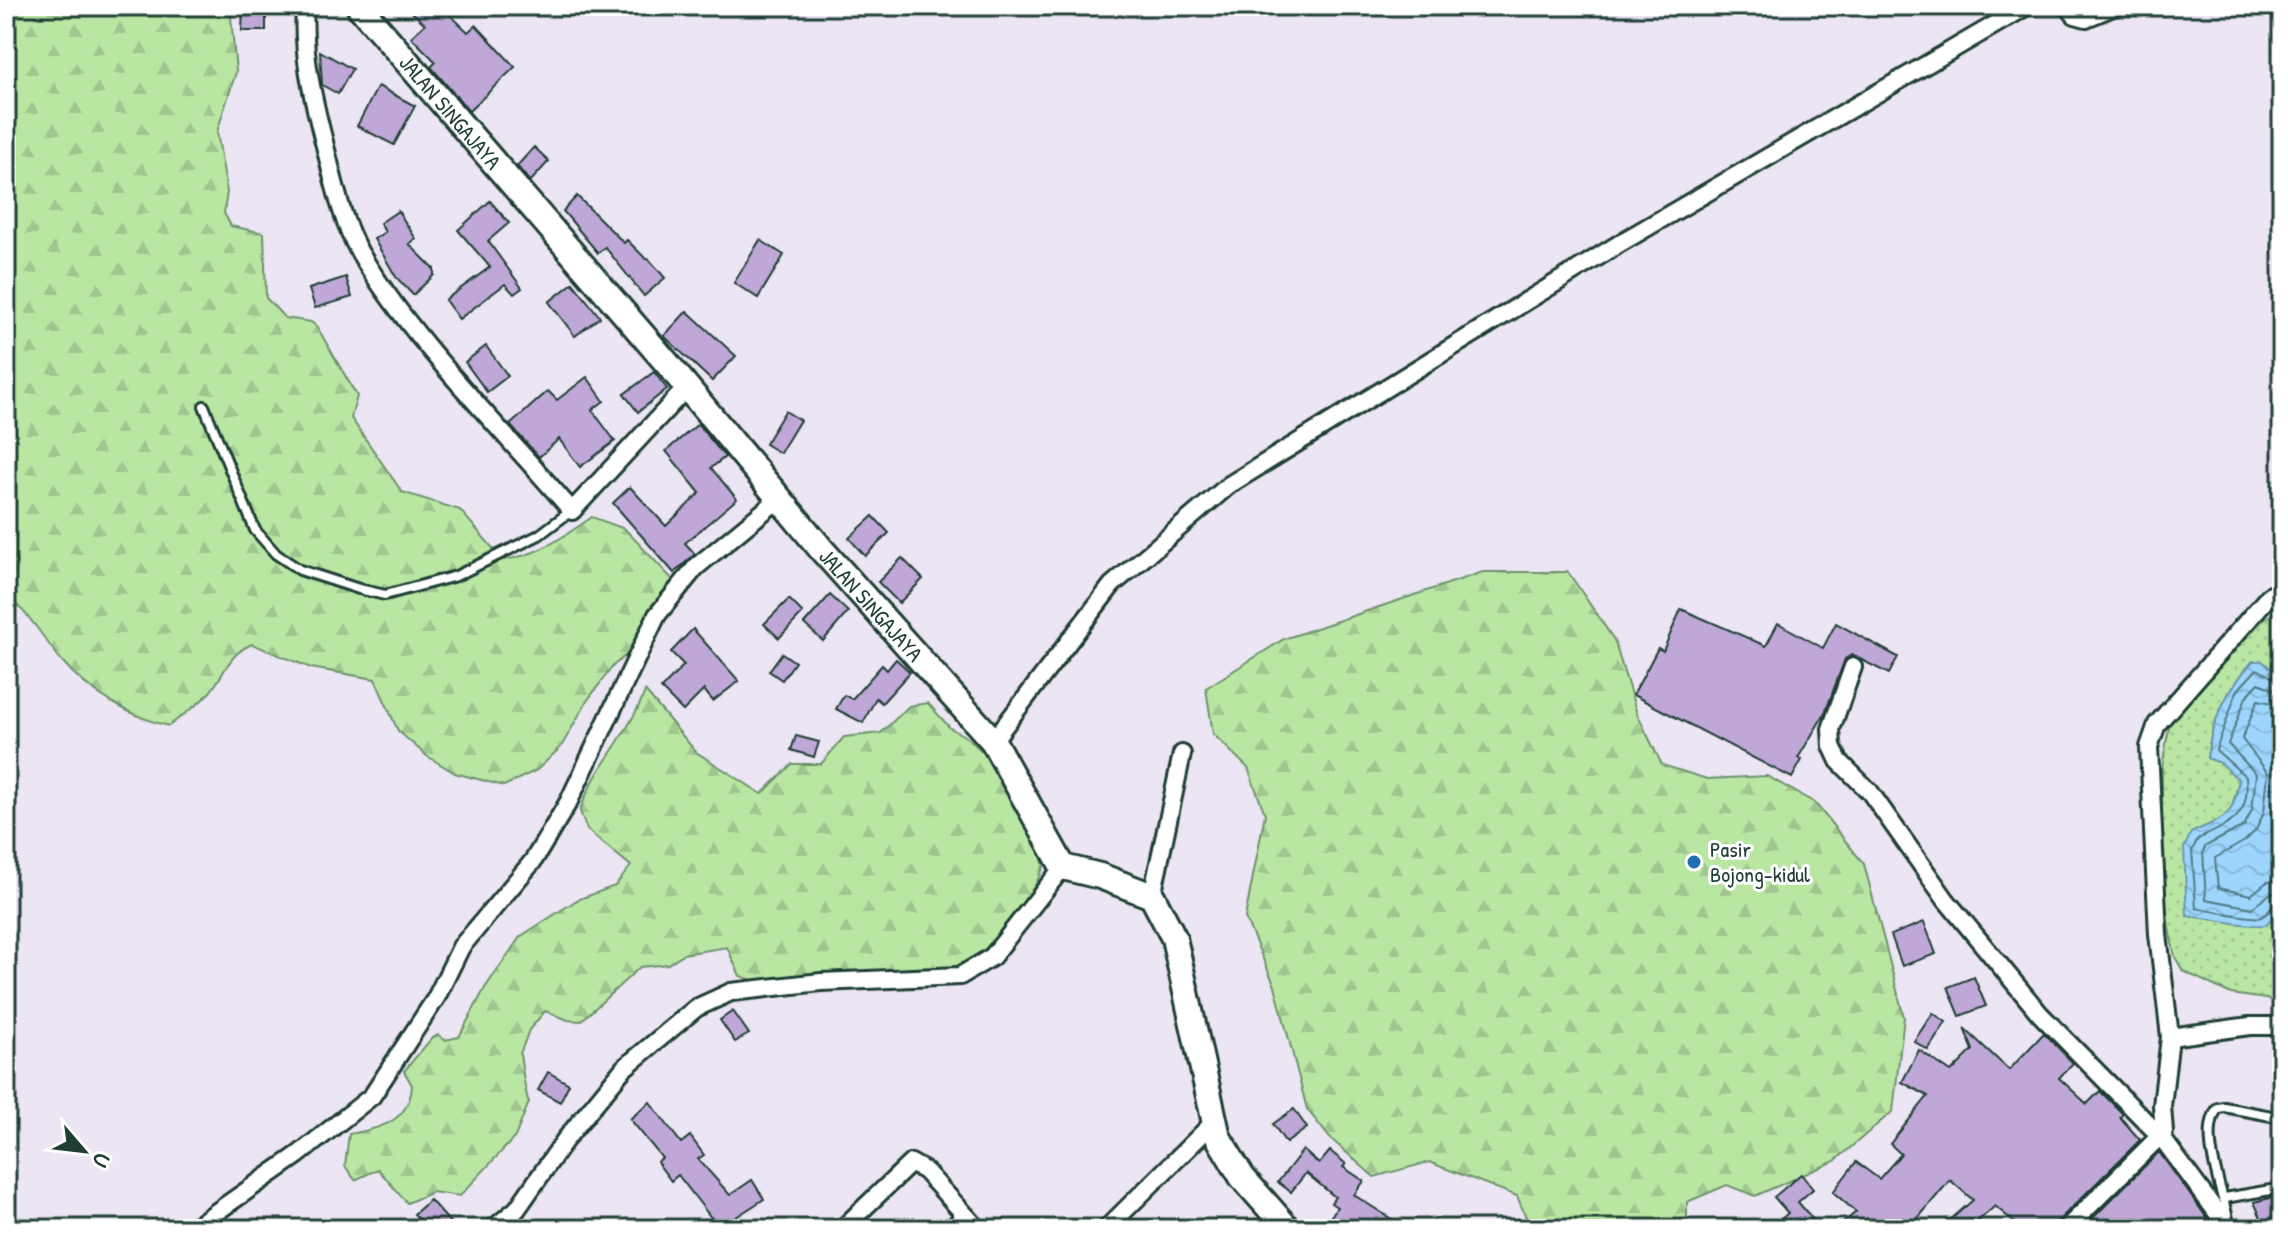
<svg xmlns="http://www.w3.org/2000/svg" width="2288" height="1235" viewBox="0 0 2288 1235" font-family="'Patrick Hand',sans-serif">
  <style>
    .grass { fill: url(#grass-dots); stroke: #6c926c; stroke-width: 2 }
    .forest { fill: url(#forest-firs); stroke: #6c926c; stroke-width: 2 }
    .water { fill: url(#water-waves); stroke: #6b98ad; stroke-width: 2 }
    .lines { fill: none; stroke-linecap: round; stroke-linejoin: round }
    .shore { stroke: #517a84; stroke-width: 2 }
    .building { fill: #bfa8d7; stroke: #1f3d34; stroke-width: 2 }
    .lane-casing { stroke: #1f3d34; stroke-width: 14 }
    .street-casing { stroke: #1f3d34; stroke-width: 22 }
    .secondary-casing { stroke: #1f3d34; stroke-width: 30 }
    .lane { stroke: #fff; stroke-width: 8 }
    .street { stroke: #fff; stroke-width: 16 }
    .secondary { stroke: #fff; stroke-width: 24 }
    .poi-dot { fill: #1f6fb2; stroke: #fff; stroke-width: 3 }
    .labels { text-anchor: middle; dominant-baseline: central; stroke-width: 6; stroke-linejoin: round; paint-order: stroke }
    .street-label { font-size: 22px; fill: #1f3d34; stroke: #fff }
    .poi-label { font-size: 22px; fill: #1f3d34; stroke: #fff; text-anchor: start }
  </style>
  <defs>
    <pattern id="grass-dots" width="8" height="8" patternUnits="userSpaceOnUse" patternTransform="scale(2)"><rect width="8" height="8" fill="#bae6a4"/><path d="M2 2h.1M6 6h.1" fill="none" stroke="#9fc68e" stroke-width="1.8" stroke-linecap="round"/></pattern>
    <pattern id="forest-firs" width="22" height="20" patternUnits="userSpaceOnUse" patternTransform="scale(2)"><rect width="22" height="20" fill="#bae6a4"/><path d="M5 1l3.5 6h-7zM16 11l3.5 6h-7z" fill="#9fc68e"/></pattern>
    <pattern id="water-waves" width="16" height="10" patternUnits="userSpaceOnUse" patternTransform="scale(2)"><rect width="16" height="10" fill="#9dd5fd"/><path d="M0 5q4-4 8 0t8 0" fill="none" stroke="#87b8d9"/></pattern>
  </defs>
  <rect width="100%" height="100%" fill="#ece5f3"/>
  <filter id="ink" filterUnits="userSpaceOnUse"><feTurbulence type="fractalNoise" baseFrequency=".0125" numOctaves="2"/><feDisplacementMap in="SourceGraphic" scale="16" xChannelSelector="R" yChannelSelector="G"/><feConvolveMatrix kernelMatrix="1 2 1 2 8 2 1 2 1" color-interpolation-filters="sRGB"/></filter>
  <g filter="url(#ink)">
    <!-- grass -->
    <path class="grass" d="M2282,608V678L2262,661H2253C2228,689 2211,720 2207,758L2221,763L2239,780L2230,815L2191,833L2187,916C2212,918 2244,927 2266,924L2282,906L2280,1001L2231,994L2183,971L2175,957L2169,928L2162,874V767L2171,716L2264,619Z"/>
    <!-- forest -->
    <g class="forest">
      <path d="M6,6H230L236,72L217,132L227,192L224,213L231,226L264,233L266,298L285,318L311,322L317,327L357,396L351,418L402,492L460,510L503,560C538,556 563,537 592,517L625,529L675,582L652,611L633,649L613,666L587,701L561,747L537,770L504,786L455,773L427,756L398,731L375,679L311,668L252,644C228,654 225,674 210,692C199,705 182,715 169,726C132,718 87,691 63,662C43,639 31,614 6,596Z"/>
      <path d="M1483,572H1568L1614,640L1637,714L1662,765L1707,779L1767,776L1815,803L1864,864L1904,1017L1893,1111L1835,1161L1755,1196L1727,1185L1687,1202V1229H1531L1517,1196L1429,1162L1374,1177L1329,1137L1307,1109L1275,986L1245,918L1265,814L1248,768L1213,734L1206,688L1284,639Z"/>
      <path d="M645,691L696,752L762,794L792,764H821L844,737L881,733L909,706L928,703L950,728L968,738L991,760L1032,826L1044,866C1025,912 993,956 944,970L762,983L740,976L727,947L683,954L668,964L640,967L581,1021L568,1020L545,1011L529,1030L520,1054C522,1066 525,1094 529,1102L515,1137L460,1196L432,1192L407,1203L378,1169L355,1180L345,1166L349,1134C379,1129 410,1122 412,1085L404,1071L431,1039L438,1035L445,1040L459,1037L485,988L520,937L577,900L615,886L631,866L587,830L580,811C594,767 630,734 645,691Z"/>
    </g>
    <!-- water -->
    <path class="water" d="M2253,661H2262L2282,678V906L2266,925C2244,927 2212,918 2187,916L2184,848L2191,833C2225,817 2233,819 2239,780L2221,763L2207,758C2212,719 2228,689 2253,661Z"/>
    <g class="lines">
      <!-- shore -->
      <g class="shore">
        <path d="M2282,683L2257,669L2237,691L2216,750L2246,777C2251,818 2229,824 2198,839L2192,850L2196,908C2207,910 2255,920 2261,917C2271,912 2271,903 2282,902"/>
        <path d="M2282,693L2259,683L2246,697L2228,744L2256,774L2252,810L2244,826L2206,846L2203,851L2206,899L2252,908L2270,894L2282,892"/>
        <path d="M2282,705L2258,700L2242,739L2268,773L2264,812L2256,830L2245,841L2215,858L2218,888L2251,895L2267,882L2282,880"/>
      </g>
    </g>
    <!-- building -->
    <g class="building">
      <path d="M243,6H266V31H242Z"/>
      <path d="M405,6H441L468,32L476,25L515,67L469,111L431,67L436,62L411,37L425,24Z"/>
      <path d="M320,51L352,69L338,94L322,85Z"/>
      <path d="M378,86L415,106L394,145L357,126Z"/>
      <path d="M534,147L549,161L530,182L517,166Z"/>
      <path d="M577,196L624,243L627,240L646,259L648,258L665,278L644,296L605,247L598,253L563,211Z"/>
      <path d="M490,201L509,223L488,241L522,288L514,294L505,284L459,319L445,300L490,267L458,230Z"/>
      <path d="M398,211L416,239L409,244L434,269V275L413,295L396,277L374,239L385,232L380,223Z"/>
      <path d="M760,240L784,255L758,298L734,283Z"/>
      <path d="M346,277L352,297L315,308L309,289Z"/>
      <path d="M573,283L600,317L575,336L549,302Z"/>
      <path d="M687,311L736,356L712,381L664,336Z"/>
      <path d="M486,346L508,376L487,392L465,362Z"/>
      <path d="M654,372L667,389L638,412L624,394Z"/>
      <path d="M587,377L604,401L592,410L615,441L580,467L559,439L539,457L510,425L548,391L557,400Z"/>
      <path d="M785,411L800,420L780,453L765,444Z"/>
      <path d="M698,424L725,457L711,468L737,499L685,543L695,554L674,573L613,503L630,487L666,526L700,493L666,451Z"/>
      <path d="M873,516L889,533L865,556L849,538Z"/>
      <path d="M902,558L923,579L899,603L878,582Z"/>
      <path d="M830,595L848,612L823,641L804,624Z"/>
      <path d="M789,599L803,613L779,638L764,624Z"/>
      <path d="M1681,609L1766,646L1778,623L1823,648L1836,623L1898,657L1889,674L1852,655L1845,659L1825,713L1798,758L1802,760L1792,778L1633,695L1658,648L1663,651Z"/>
      <path d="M693,629L739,681L713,701L704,690L683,711L661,689L684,665L671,652Z"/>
      <path d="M782,653L795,662L782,680L769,671Z"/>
      <path d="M896,659L910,672L882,703L876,698L863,723L836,709L844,695L852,699L882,665L887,670Z"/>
      <path d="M796,736L819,742L814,757L791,750Z"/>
      <path d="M1924,922L1936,954L1902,966L1891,935Z"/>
      <path d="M1974,977L1986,1006L1960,1016L1948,987Z"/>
      <path d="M733,1011L749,1034L735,1042L720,1020Z"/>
      <path d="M1933,1013L1946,1022L1928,1050L1914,1041Z"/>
      <path d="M1964,1028L2009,1070L2044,1033L2073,1063L2059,1078L2087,1104L2100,1091L2123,1114L2120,1117L2140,1140L2058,1221L2055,1229H2022L1995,1206L1969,1229H1940L1973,1200L1950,1180L1909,1229H1836L1856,1212L1833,1192L1856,1162L1879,1179L1901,1154L1890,1144L1928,1096L1902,1082L1919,1050L1951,1072L1973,1050Z"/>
      <path d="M548,1072L569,1084L560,1102L538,1090Z"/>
      <path d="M650,1102L681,1143L690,1136L704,1155L698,1159L730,1195L752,1180L764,1199L719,1228L678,1175L671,1181L657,1162L662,1158L630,1119Z"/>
      <path d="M1294,1109L1307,1128L1286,1143L1273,1124Z"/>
      <path d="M1303,1150L1319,1164L1330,1151L1346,1164L1343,1167L1364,1181L1354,1195L1407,1229H1323L1337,1207L1331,1203L1335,1197L1306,1173L1291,1192L1278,1182Z"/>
      <path d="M2159,1152L2215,1229H2082Z"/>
      <path d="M1801,1174L1813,1189L1798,1202L1821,1229H1770L1788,1213L1774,1197Z"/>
      <path d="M2282,1195V1229H2266L2254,1202Z"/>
      <path d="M430,1200L456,1229H428L414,1214Z"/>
    </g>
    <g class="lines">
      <defs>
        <g id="lane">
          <path d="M204,406L255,530L276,554L300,570L359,589L385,595L456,576L539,535L571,511"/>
          <path d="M2225,1198L2282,1188"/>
          <path d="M2229,1224C2224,1193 2198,1134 2218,1108L2224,1107L2282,1118"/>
        </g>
        <g id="street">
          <path d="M305,6C302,51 312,95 323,138C333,176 340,218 360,253C413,342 504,431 572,511L686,388"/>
          <path d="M2068,6L2075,15L2086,18L2115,6"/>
          <path d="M1853,667L1831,729L1832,746L1839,761L1870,792L1946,900L2040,1014L2162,1138L2229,1229"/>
          <path d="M993,741L1112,585L1229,485L1622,242L2027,6"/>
          <path d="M1152,896L1182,754"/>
          <path d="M2170,1037L2250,1026H2282"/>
          <path d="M192,1229L298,1155L372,1096L436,998L461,947L533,861L569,801L657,615L696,567L780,498"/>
          <path d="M493,1229L517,1209L565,1140L624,1068L696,1008L731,992L821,982L960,976L992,957L1063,867"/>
          <path d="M842,1229L911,1163L925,1171L978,1229"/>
          <path d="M952,1229L964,1216"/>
          <path d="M1106,1229L1214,1122"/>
          <path d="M2066,1229L2164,1132L2162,1106L2170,1037L2158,934L2149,747L2157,724L2269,596L2282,590"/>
        </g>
        <g id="secondary">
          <path id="s1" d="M359,6L666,362L822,550L993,741L1063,867L1100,876L1152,896L1174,938L1218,1137L1242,1177L1288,1229"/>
        </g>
      </defs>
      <!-- lane casing -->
      <use href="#lane" class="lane-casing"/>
      <!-- street casing -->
      <use href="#street" class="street-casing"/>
      <!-- secondary casing -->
      <use href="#secondary" class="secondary-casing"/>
      <!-- lane -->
      <use href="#lane" class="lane"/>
      <!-- street -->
      <use href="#street" class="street"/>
      <!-- secondary -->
      <use href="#secondary" class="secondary"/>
    </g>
  </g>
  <!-- markers -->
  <circle class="poi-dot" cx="1694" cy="862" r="8"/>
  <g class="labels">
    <!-- street labels -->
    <g class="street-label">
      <text stroke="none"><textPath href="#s1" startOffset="140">JALAN SINGAJAYA</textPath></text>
      <text stroke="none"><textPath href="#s1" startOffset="788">JALAN SINGAJAYA</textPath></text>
    </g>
    <!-- poi labels -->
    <g class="poi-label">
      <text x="1710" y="849">Pasir<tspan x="1710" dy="25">Bojong-kidul</tspan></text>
    </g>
  </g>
  <!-- margin -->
  <rect width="2288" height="1235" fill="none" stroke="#fff" stroke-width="32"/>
  <rect x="16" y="16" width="2256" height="1203" fill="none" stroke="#1f3d34" stroke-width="3" filter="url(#ink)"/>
  <!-- north arrow -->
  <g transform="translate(84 1151) rotate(118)" stroke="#ffffff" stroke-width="6" paint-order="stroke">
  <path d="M0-6L14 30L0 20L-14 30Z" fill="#1f3d34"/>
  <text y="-12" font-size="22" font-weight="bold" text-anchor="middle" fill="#1f3d34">U</text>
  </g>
</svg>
